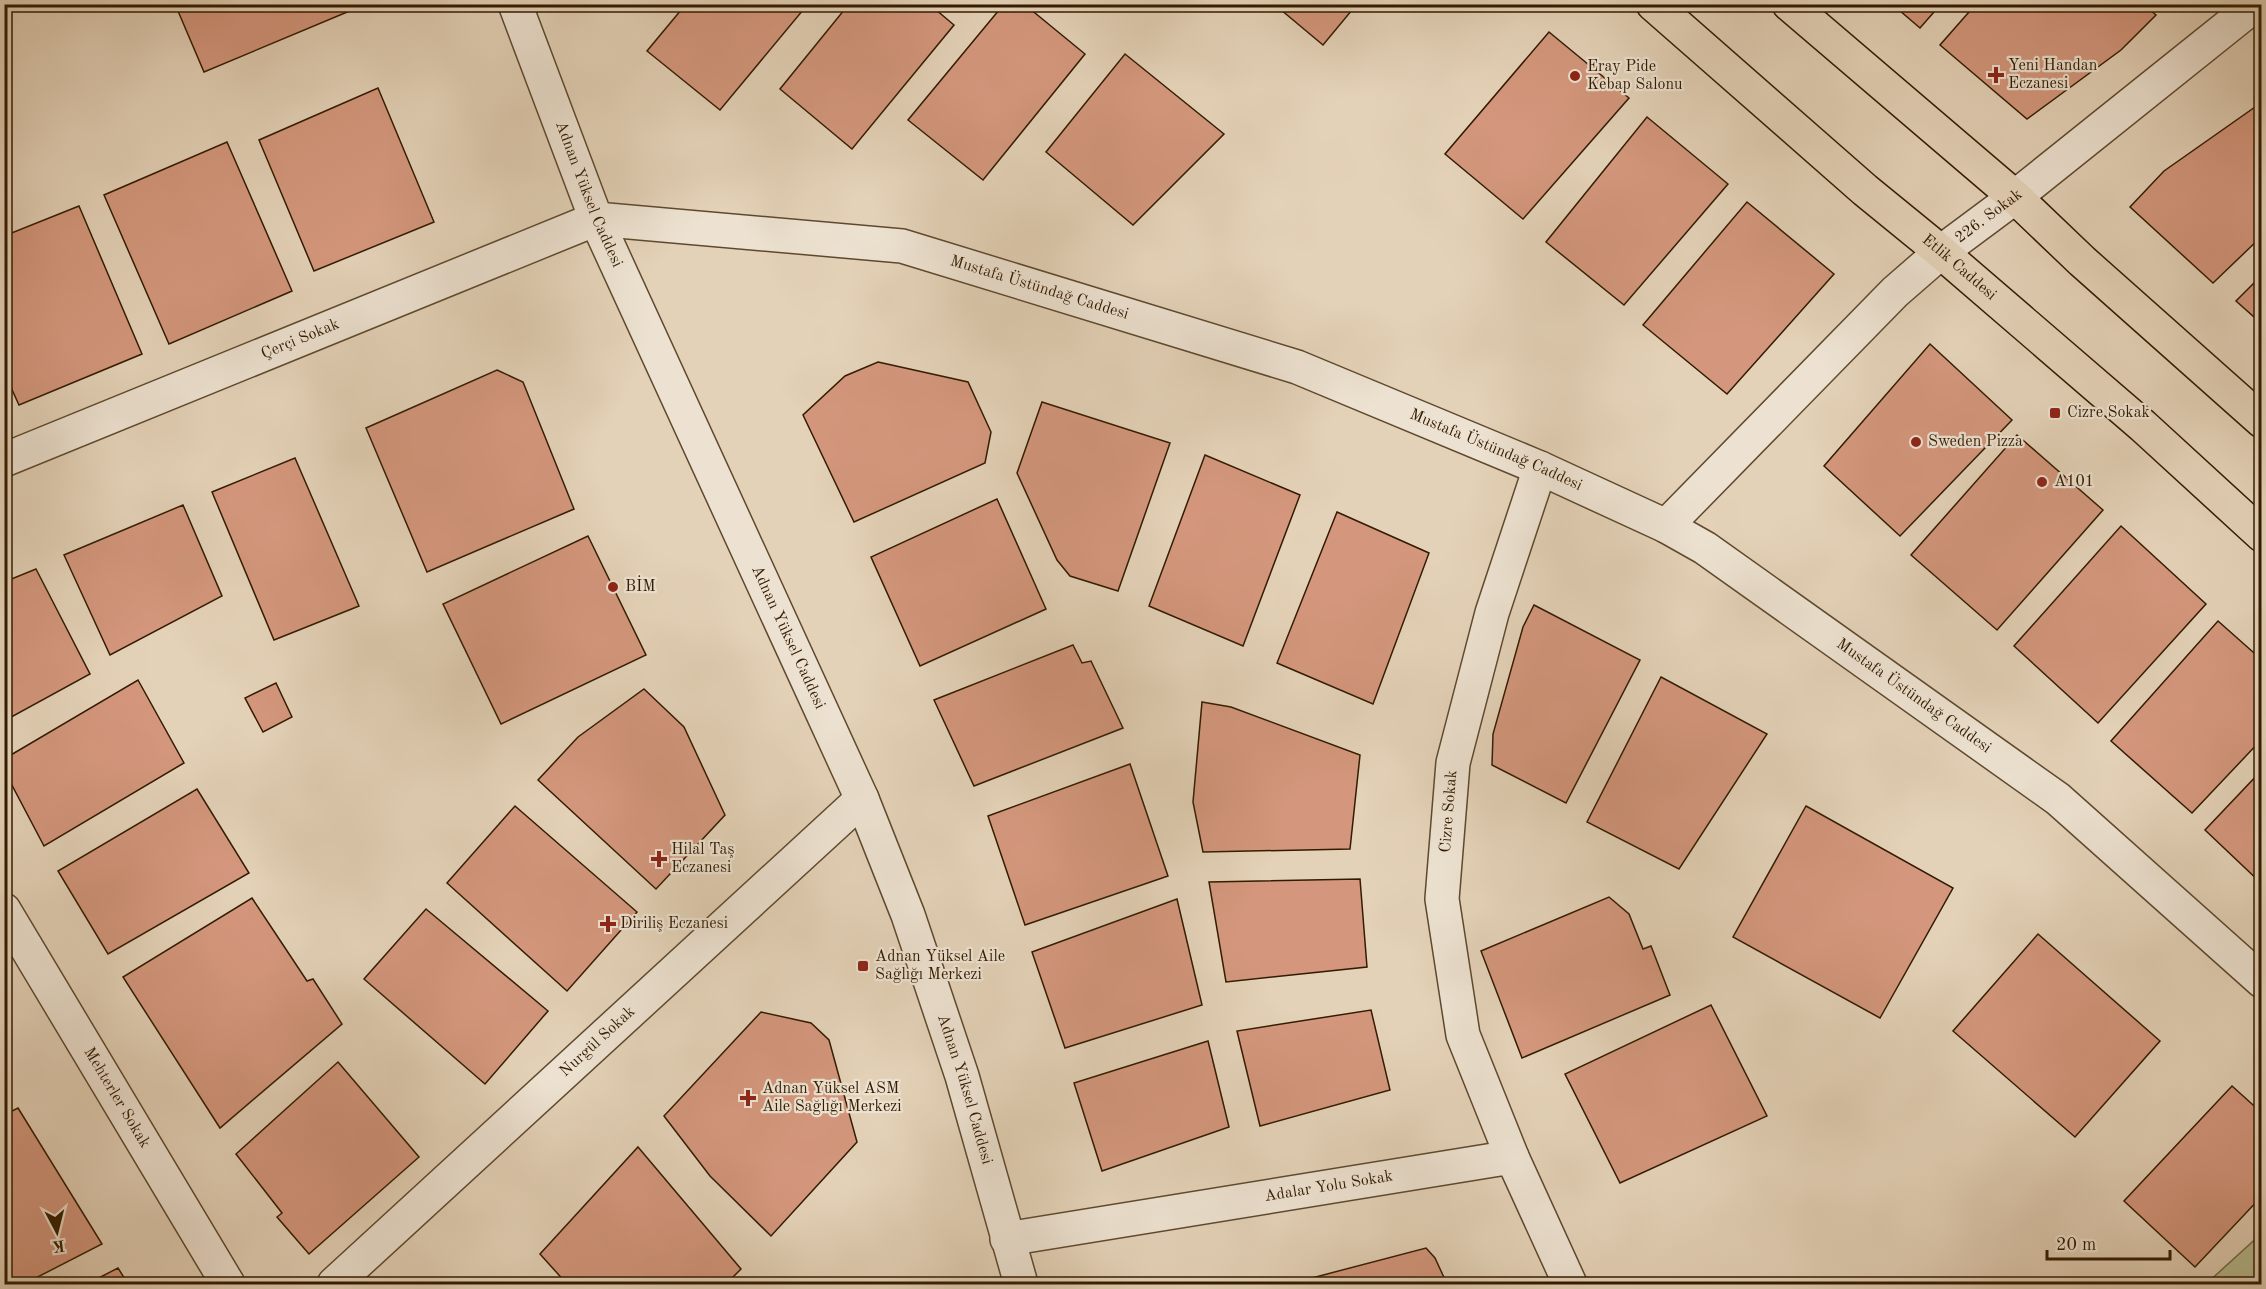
<svg xmlns="http://www.w3.org/2000/svg" width="2266" height="1289" viewBox="0 0 2266 1289" font-family="'Old Standard TT',serif">
  <style>
    .green { fill: #b6bb8e; stroke: #746b47; stroke-width: 1.5 }
    .building { fill: #d4977d; stroke: #321b00; stroke-width: 1.5 }
    .lines { fill: none; stroke-linecap: round; stroke-linejoin: round }
    .minor-casing { stroke: #5e492e; stroke-width: 36 }
    .major-casing { stroke: #321b00; stroke-width: 36 }
    .minor { stroke: #ede2d1; stroke-width: 33 }
    .major { stroke: #e4d2b8; stroke-width: 33 }
    .poi-dot { fill: #8f2418; stroke: #ede2d1; stroke-width: 2 }
    .labels { text-anchor: middle; dominant-baseline: central; stroke-width: 4.5; stroke-linejoin: round; paint-order: stroke }
    .poi-label { font-size: 16px; fill: #321b00; stroke: #ede2d1; text-anchor: start }
    .street-label { font-size: 16px; fill: #321b00; stroke: #ede2d1 }
  </style>
  <rect width="100%" height="100%" fill="#e4d2b8"/>
  <filter id="stains"><feTurbulence type="fractalNoise" baseFrequency=".00333" numOctaves="4"/><feColorMatrix values="0 0 0 0 .2 0 0 0 0 .09 0 0 0 0 .02 0 0 0 .5 -.17"/></filter>
  <radialGradient id="worn" r=".72"><stop offset=".6" stop-color="#630" stop-opacity="0"/><stop offset="1" stop-color="#630" stop-opacity=".3"/></radialGradient>
  <!-- green -->
  <path class="green" d="M2261,1234V1284H2206Z"/>
  <!-- building -->
  <g class="building">
    <path d="M175,4H350L352,10L204,72Z"/>
    <path d="M686,4H808L720,110L647,51Z"/>
    <path d="M849,4H929L954,25L852,149L780,89Z"/>
    <path d="M1004,4H1024L1085,54L983,180L908,120Z"/>
    <path d="M1274,4H1357L1323,45Z"/>
    <path d="M1892,4H1941L1920,28Z"/>
    <path d="M1976,4H2143L2156,15L2121,50L2027,119L1940,45Z"/>
    <path d="M1549,32L1629,98L1523,219L1445,154Z"/>
    <path d="M1125,54L1224,134L1133,225L1046,152Z"/>
    <path d="M378,88L434,222L314,271L259,140Z"/>
    <path d="M2258,105L2262,109V236L2213,283L2130,207L2164,171Z"/>
    <path d="M1647,117L1728,184L1624,305L1546,242Z"/>
    <path d="M227,142L292,291L169,344L104,195Z"/>
    <path d="M1747,202L1834,274L1727,394L1643,325Z"/>
    <path d="M79,206L142,354L19,405L4,372V236Z"/>
    <path d="M2262,275V324L2236,301Z"/>
    <path d="M1930,344L2012,420L1900,536L1824,466Z"/>
    <path d="M878,362L968,382L991,432L985,463L854,522L803,415L845,376Z"/>
    <path d="M497,370L523,382L574,509L427,572L366,428Z"/>
    <path d="M1042,402L1170,443L1118,591L1070,576L1057,560L1017,473Z"/>
    <path d="M2017,435L2103,510L1997,630L1911,555Z"/>
    <path d="M1205,455L1300,495L1243,646L1149,606Z"/>
    <path d="M295,458L359,606L274,640L212,492Z"/>
    <path d="M997,499L1046,609L920,666L871,557Z"/>
    <path d="M183,505L222,596L110,655L64,555Z"/>
    <path d="M1337,512L1429,553L1373,704L1277,663Z"/>
    <path d="M2121,526L2206,604L2098,723L2014,646Z"/>
    <path d="M588,536L646,655L501,724L443,604Z"/>
    <path d="M36,569L90,674L4,721V582Z"/>
    <path d="M1534,605L1640,660L1566,803L1492,765L1493,734L1523,627Z"/>
    <path d="M2218,621L2262,660V739L2192,813L2111,741Z"/>
    <path d="M1073,645L1082,663L1091,661L1123,728L974,786L934,700Z"/>
    <path d="M1661,677L1767,734L1679,869L1587,822Z"/>
    <path d="M138,680L184,763L44,846L4,770V759Z"/>
    <path d="M276,683L292,717L263,732L245,698Z"/>
    <path d="M644,689L684,727L725,815L656,889L538,780L578,737Z"/>
    <path d="M1202,702L1231,707L1360,755L1350,849L1203,852L1193,802Z"/>
    <path d="M1130,764L1168,876L1025,925L988,816Z"/>
    <path d="M2262,770V884L2205,830Z"/>
    <path d="M197,789L249,873L108,954L58,871Z"/>
    <path d="M515,806L637,912L567,991L447,883Z"/>
    <path d="M1806,806L1953,888L1880,1018L1733,937Z"/>
    <path d="M1360,879L1367,967L1226,982L1209,882Z"/>
    <path d="M1609,897L1629,914L1643,949L1651,946L1670,995L1522,1058L1481,951Z"/>
    <path d="M252,898L307,981L313,979L342,1024L220,1128L123,977Z"/>
    <path d="M1177,899L1202,1005L1065,1048L1032,952Z"/>
    <path d="M426,909L548,1011L485,1084L364,979Z"/>
    <path d="M2038,934L2160,1041L2075,1137L1953,1031Z"/>
    <path d="M1711,1005L1767,1116L1620,1183L1565,1074Z"/>
    <path d="M1371,1010L1390,1090L1260,1126L1237,1031Z"/>
    <path d="M761,1012L811,1023L829,1040L857,1142L771,1236L710,1176L664,1116Z"/>
    <path d="M1208,1041L1229,1127L1102,1171L1074,1083Z"/>
    <path d="M338,1062L419,1157L309,1254L277,1217L282,1213L236,1154Z"/>
    <path d="M2232,1086L2262,1113V1196L2195,1267L2124,1201Z"/>
    <path d="M18,1108L102,1244L24,1284H4V1115Z"/>
    <path d="M638,1147L741,1269L726,1284H567L540,1254Z"/>
    <path d="M1426,1248L1435,1258L1447,1284H1310L1308,1279Z"/>
    <path d="M118,1268L128,1284H87Z"/>
  </g>
  <g class="lines">
    <defs>
      <g id="minor">
        <path id="s1" d="M515,4L596,219L862,799L908,915L962,1076L1021,1284"/>
        <path id="s2" d="M4,460L596,219L902,246L1297,367L1540,468L1666,526L1705,548L2058,799L2262,981"/>
        <path id="s3" d="M1666,526L1895,292L1941,252L2015,197L2256,4"/>
        <path id="s4" d="M4,910L228,1284"/>
        <path id="s5" d="M1512,1157L1463,1035L1442,899L1453,763L1492,613L1540,468"/>
        <path id="s6" d="M1007,1239L1512,1157L1570,1284"/>
        <path id="s7" d="M334,1284L862,799"/>
      </g>
      <g id="major">
        <path id="s8" d="M1653,4L1865,190L1941,252L2143,426L2262,535"/>
        <path d="M1789,4L2015,197L2082,261L2262,421"/>
      </g>
    </defs>
    <!-- minor casing -->
    <use href="#minor" class="minor-casing"/>
    <!-- major casing -->
    <use href="#major" class="major-casing"/>
    <!-- minor -->
    <use href="#minor" class="minor"/>
    <!-- major -->
    <use href="#major" class="major"/>
  </g>
  <!-- markers -->
  <g class="poi-dot">
    <path d="M1993 66h6v6h6v6h-6v6h-6v-6h-6v-6h6z"/>
    <circle cx="1575" cy="76" r="6"/>
    <rect x="2049" y="407" width="12" height="12" rx="3"/>
    <circle cx="1916" cy="442" r="6"/>
    <circle cx="2042" cy="482" r="6"/>
    <circle cx="613" cy="587" r="6"/>
    <path d="M656 850h6v6h6v6h-6v6h-6v-6h-6v-6h6z"/>
    <path d="M605 915h6v6h6v6h-6v6h-6v-6h-6v-6h6z"/>
    <rect x="857" y="960" width="12" height="12" rx="3"/>
    <path d="M745 1089h6v6h6v6h-6v6h-6v-6h-6v-6h6z"/>
  </g>
  <g class="labels">
    <!-- poi labels -->
    <g class="poi-label">
      <text x="2008" y="66">Yeni Handan<tspan x="2008" dy="18">Eczanesi</tspan></text>
      <text x="1587" y="67">Eray Pide<tspan x="1587" dy="18">Kebap Salonu</tspan></text>
      <text x="2067" y="413">Cizre Sokak</text>
      <text x="1928" y="442">Sweden Pizza</text>
      <text x="2054" y="482">A101</text>
      <text x="625" y="587">BİM</text>
      <text x="671" y="850">Hilal Taş<tspan x="671" dy="18">Eczanesi</tspan></text>
      <text x="620" y="924">Diriliş Eczanesi</text>
      <text x="875" y="957">Adnan Yüksel Aile<tspan x="875" dy="18">Sağlığı Merkezi</tspan></text>
      <text x="762" y="1089">Adnan Yüksel ASM<tspan x="762" dy="18">Aile Sağlığı Merkezi</tspan></text>
    </g>
    <!-- street labels -->
    <g class="street-label">
      <text stroke="none"><textPath href="#s1" startOffset="204">Adnan Yüksel Caddesi</textPath></text>
      <text stroke="none"><textPath href="#s3" startOffset="448">226. Sokak</textPath></text>
      <text stroke="none"><textPath href="#s8" startOffset="404">Etlik Caddesi</textPath></text>
      <text stroke="none"><textPath href="#s2" startOffset="1090">Mustafa Üstündağ Caddesi</textPath></text>
      <text stroke="none"><textPath href="#s2" startOffset="320">Çerçi Sokak</textPath></text>
      <text stroke="none"><textPath href="#s2" startOffset="1575">Mustafa Üstündağ Caddesi</textPath></text>
      <text stroke="none"><textPath href="#s1" startOffset="690">Adnan Yüksel Caddesi</textPath></text>
      <text stroke="none"><textPath href="#s2" startOffset="2062">Mustafa Üstündağ Caddesi</textPath></text>
      <text stroke="none"><textPath href="#s5" startOffset="357">Cizre Sokak</textPath></text>
      <text stroke="none"><textPath href="#s7" startOffset="358">Nurgül Sokak</textPath></text>
      <text stroke="none"><textPath href="#s1" startOffset="1176">Adnan Yüksel Caddesi</textPath></text>
      <text stroke="none"><textPath href="#s4" startOffset="219">Mehterler Sokak</textPath></text>
      <text stroke="none"><textPath href="#s6" startOffset="326">Adalar Yolu Sokak</textPath></text>
    </g>
  </g>
  <!-- margin -->
  <rect width="2266" height="1289" fill="none" stroke="#e4d2b8" stroke-width="24"/>
  <rect x="6" y="6" width="2254" height="1277" fill="none" stroke="#321b00" stroke-width="3"/>
  <rect x="12" y="12" width="2242" height="1265" fill="none" stroke="#321b00" stroke-width="1.5"/>
  <!-- north arrow -->
  <g transform="translate(57 1232) rotate(173)" stroke="#ede2d1" stroke-width="4.5" paint-order="stroke">
  <path d="M0-4.5L10 22L0 15L-10 22Z" fill="#321b00"/>
  <text y="-9" font-size="16" font-weight="bold" text-anchor="middle" fill="#321b00">K</text>
  </g>
  <!-- scale -->
  <path d="M2047 1250v9h123v-9" fill="none" stroke="#321b00" stroke-width="3"/>
  <text x="2056" y="1250" font-size="18" fill="#321b00" stroke="#ede2d1" stroke-width="4.5" paint-order="stroke">20 m</text>
  <rect width="100%" height="100%" filter="url(#stains)"/>
  <rect width="100%" height="100%" fill="url(#worn)"/>
</svg>
